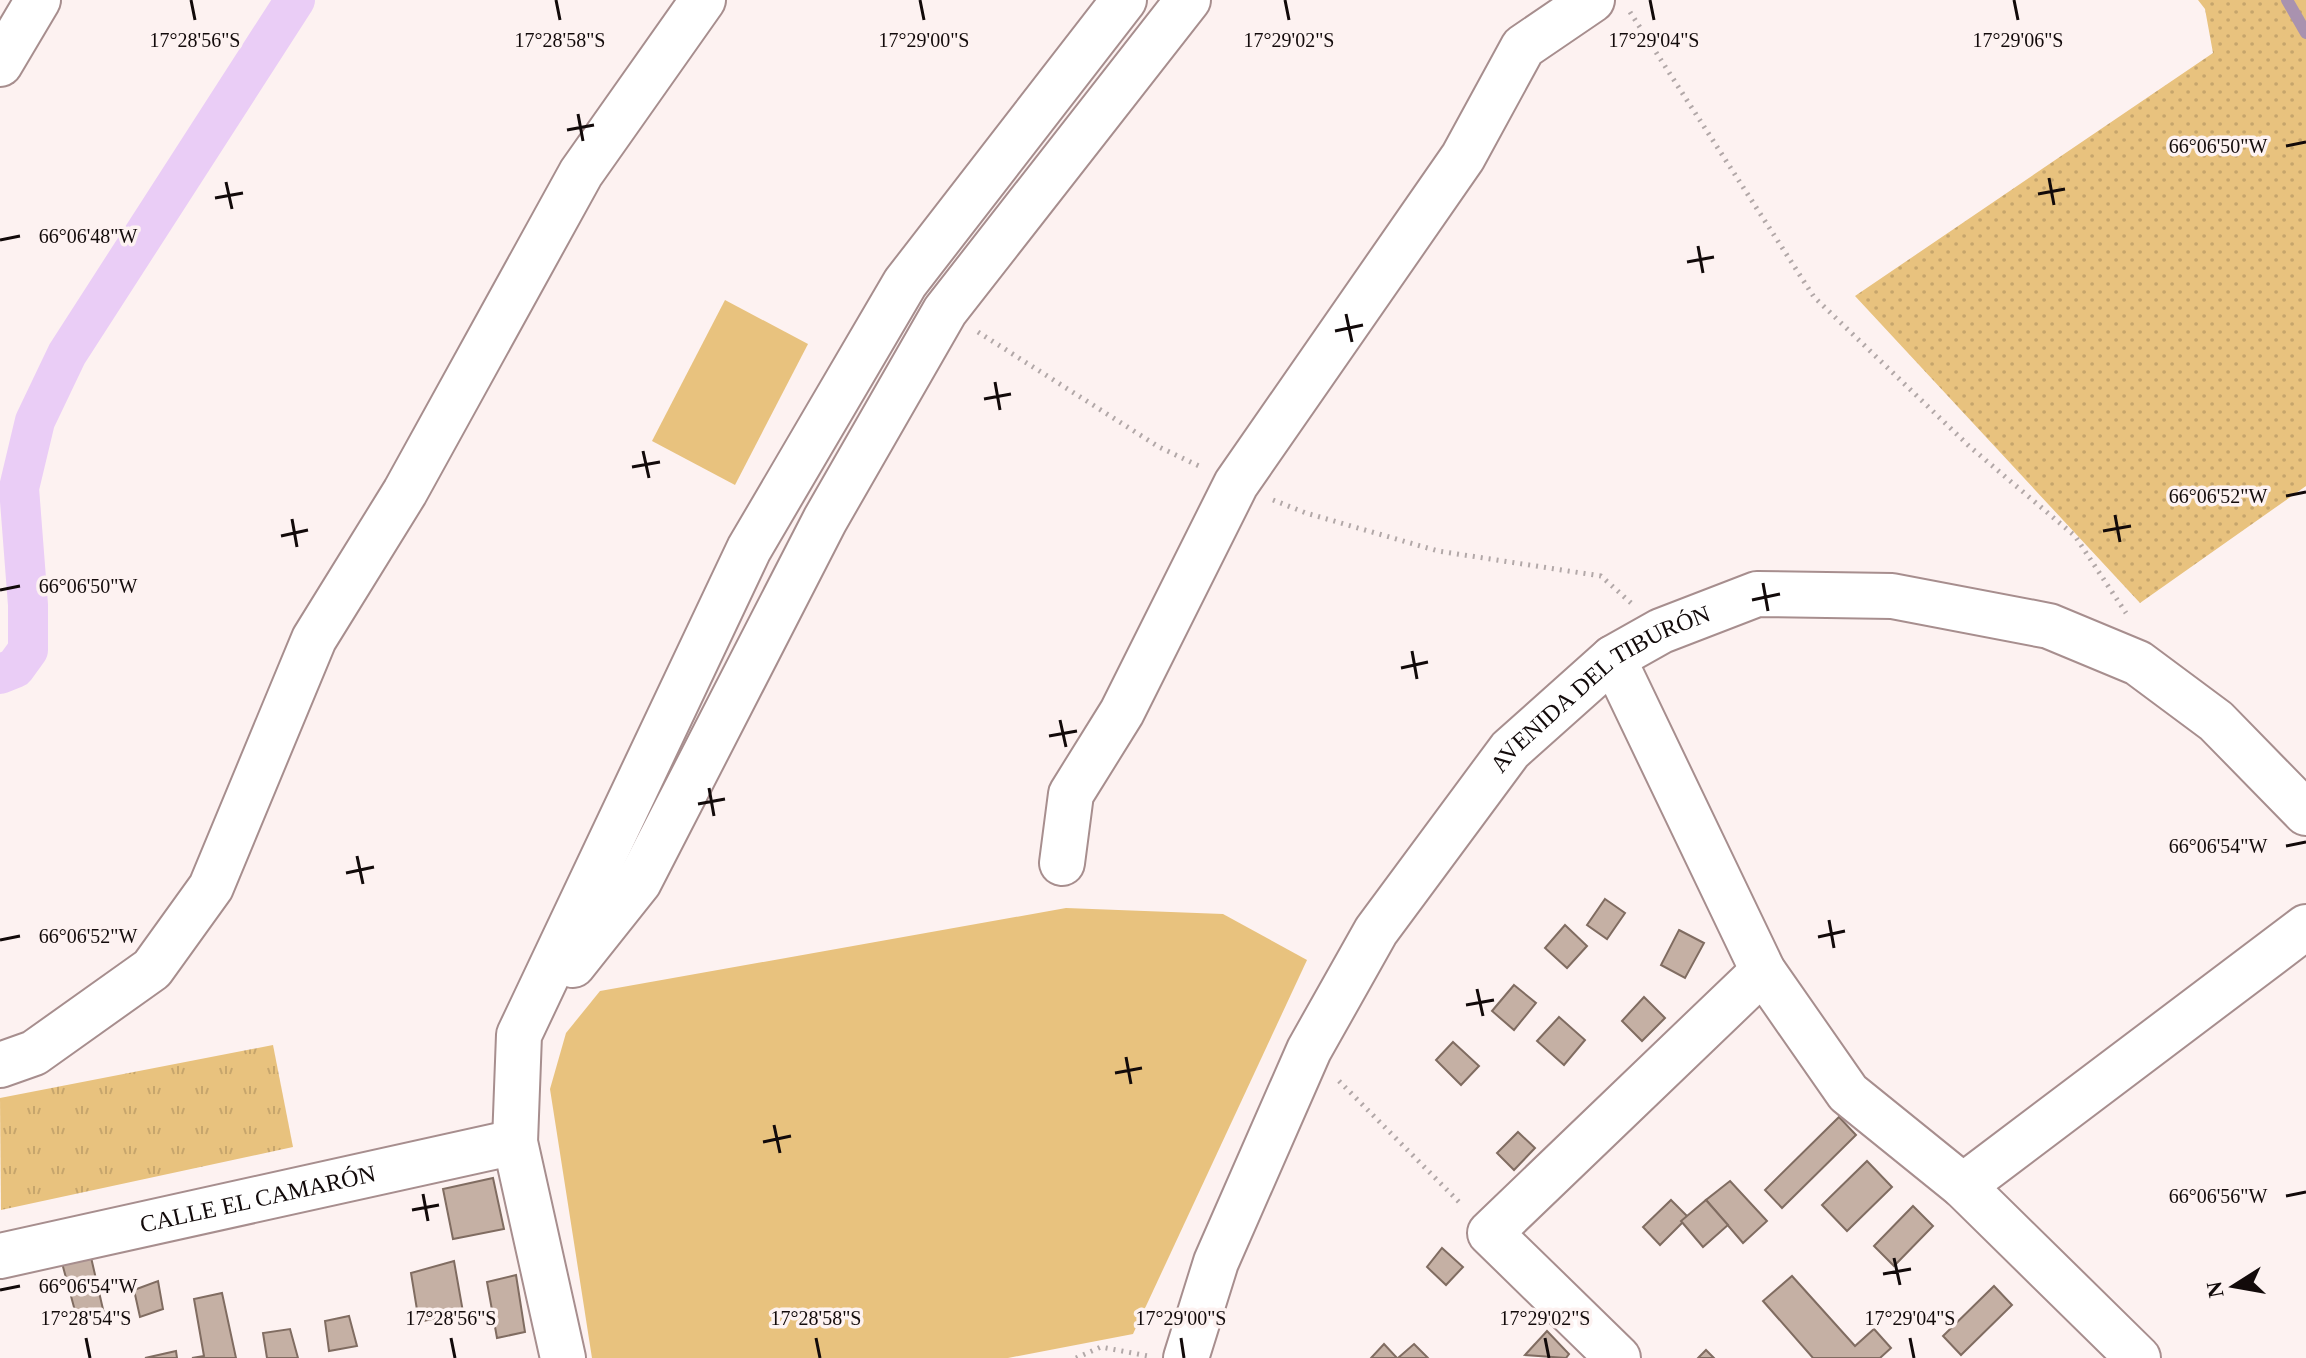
<svg xmlns="http://www.w3.org/2000/svg" width="2306" height="1358" viewBox="0 0 2306 1358" font-family="Georgia,serif">
  <style>
    .grass { fill: url(#grass-dots) }
    .park { fill: url(#park-tufts) }
    .pitch { fill: #e8c27e }
    .lines { fill: none; stroke-linecap: round; stroke-linejoin: round }
    .stream { stroke: #a992af; stroke-width: 12 }
    .canal { stroke: #eacdf6; stroke-width: 40 }
    .building { fill: #c5b0a4; stroke: #806c61; stroke-width: 2 }
    .minor-casing { stroke: #a78e8e; stroke-width: 48 }
    .path { stroke: #b2a8a8; stroke-width: 5; stroke-dasharray: 2 6; stroke-linecap: butt }
    .minor { stroke: #fff; stroke-width: 44 }
    .ticks { fill: none; stroke: #120a0a; stroke-width: 3 }
    .labels { text-anchor: middle; dominant-baseline: central; stroke-width: 7; stroke-linejoin: round; paint-order: stroke }
    .street-label { font-size: 24px; fill: #120a0a; stroke: #fdf2f1 }
    .ticks-label { font-size: 20px; text-anchor: middle; fill: #120a0a; stroke: #fdf2f1; stroke-width: 7; stroke-linejoin: round; paint-order: stroke }
  </style>
  <defs>
    <pattern id="grass-dots" width="8" height="8" patternUnits="userSpaceOnUse" patternTransform="scale(2)"><rect width="8" height="8" fill="#e8c27e"/><path d="M2 2h.1M6 6h.1" fill="none" stroke="#c6a56c" stroke-width="1.8" stroke-linecap="round"/></pattern>
    <pattern id="park-tufts" width="24" height="20" patternUnits="userSpaceOnUse" patternTransform="scale(2)"><rect width="24" height="20" fill="#e8c27e"/><path d="M3 7l-1-3M5 7V3M7 7l1-3M15 17l-1-3M17 17v-4M19 17l1-3" fill="none" stroke="#c6a56c"/></pattern>
  </defs>
  <rect width="100%" height="100%" fill="#fdf2f1"/>
  <!-- grass -->
  <path class="grass" d="M2198,0H2306V486L2140,603L1855,296L2213,53L2205,9Z"/>
  <!-- park -->
  <path class="park" d="M273,1045L293,1147L1,1210L0,1098Z"/>
  <!-- pitch -->
  <g class="pitch">
    <path d="M725,300L808,344L735,485L652,441Z"/>
    <path d="M1066,908L1223,914L1307,960L1133,1334L1008,1358H592L550,1089L566,1033L600,991Z"/>
  </g>
  <g class="lines">
    <!-- stream -->
    <path class="stream" d="M2287,0L2306,33"/>
    <!-- canal -->
    <path class="canal" d="M0,674L15,668L28,650V605L19,488L35,421L67,354L295,0"/>
  </g>
  <!-- building -->
  <g class="building">
    <path d="M1605,899L1625,913L1607,939L1587,925Z"/>
    <path d="M1565,925L1587,946L1567,968L1545,948Z"/>
    <path d="M1679,930L1704,943L1685,978L1661,965Z"/>
    <path d="M1514,985L1536,1003L1514,1030L1492,1011Z"/>
    <path d="M1644,997L1665,1018L1642,1041L1622,1021Z"/>
    <path d="M1559,1017L1585,1040L1564,1065L1537,1041Z"/>
    <path d="M1453,1042L1479,1066L1461,1085L1436,1060Z"/>
    <path d="M1839,1117L1856,1135L1782,1208L1765,1190Z"/>
    <path d="M1518,1132L1535,1148L1514,1170L1497,1153Z"/>
    <path d="M1867,1161L1892,1187L1847,1231L1822,1205Z"/>
    <path d="M493,1178L504,1229L453,1239L443,1189Z"/>
    <path d="M1730,1181L1767,1221L1743,1243L1706,1200Z"/>
    <path d="M1671,1200L1688,1217L1660,1245L1643,1227Z"/>
    <path d="M1706,1200L1728,1225L1703,1247L1681,1221Z"/>
    <path d="M1913,1206L1933,1226L1894,1266L1874,1246Z"/>
    <path d="M1442,1248L1463,1267L1446,1285L1427,1267Z"/>
    <path d="M90,1253L105,1318L78,1322L62,1263Z"/>
    <path d="M454,1261L463,1312L419,1322L411,1273Z"/>
    <path d="M516,1275L525,1332L497,1338L487,1282Z"/>
    <path d="M1792,1276L1855,1346L1874,1329L1891,1348L1880,1358H1813L1763,1301Z"/>
    <path d="M158,1281L163,1309L140,1317L134,1290Z"/>
    <path d="M1994,1286L2012,1305L1961,1355L1943,1336Z"/>
    <path d="M222,1293L236,1358H192L204,1356L194,1299Z"/>
    <path d="M349,1316L357,1346L329,1351L325,1321Z"/>
    <path d="M290,1329L298,1358H267L263,1333Z"/>
    <path d="M1547,1331L1569,1354L1566,1358L1525,1355Z"/>
    <path d="M1384,1344L1397,1358H1371Z"/>
    <path d="M1414,1344L1428,1358H1398Z"/>
    <path d="M1706,1350L1714,1358H1698Z"/>
    <path d="M176,1351L177,1358H145Z"/>
  </g>
  <g class="lines">
    <defs>
      <g id="minor">
        <path d="M0,64L38,0"/>
        <path d="M1613,658L1763,971L1848,1093L1963,1186L2138,1358"/>
        <path d="M1062,863L1071,794L1122,712L1236,484L1463,157L1523,47L1592,0"/>
        <path d="M573,965L639,882L825,520L945,311L1188,0"/>
        <path d="M0,1065L34,1053L152,969L211,887L314,639L405,492L581,173L703,0"/>
        <path d="M1963,1186L2306,927"/>
        <path id="s1" d="M0,1256L515,1142"/>
        <path d="M563,1358L515,1142L519,1035L749,549L905,283L1124,0"/>
        <path id="s2" d="M1186,1358L1216,1262L1309,1050L1376,931L1510,750L1613,658L1661,631L1757,594L1892,596L2049,626L2138,663L2216,721L2306,813"/>
        <path d="M1618,1358L1490,1233L1763,971"/>
      </g>
    </defs>
    <!-- minor casing -->
    <use href="#minor" class="minor-casing"/>
    <!-- path -->
    <g class="path">
      <path d="M1630,12L1814,297L1969,446L2075,536L2126,613"/>
      <path d="M978,332L1159,447L1199,466"/>
      <path d="M1273,500L1306,513L1438,551L1601,576L1631,603"/>
      <path d="M1339,1081L1461,1204"/>
      <path d="M1076,1358L1101,1347L1148,1356"/>
    </g>
    <!-- minor -->
    <use href="#minor" class="minor"/>
  </g>
  <!-- ticks -->
  <path class="ticks" d="M191,0L195,20M556,0L560,20M920,0L924,20M1285,0L1289,20M1650,0L1654,20M2014,0L2018,20M578,114L583,141M567,130L594,125M2286,146L2306,142M2049,178L2054,205M226,182L232,209M2038,194L2065,189M215,198L243,193M0,240L20,236M1698,246L1703,273M1687,262L1714,257M1346,314L1352,342M1335,331L1363,325M995,382L1000,410M984,399L1011,394M643,451L649,478M632,467L660,462M2286,496L2306,492M2115,515L2120,542M292,519L297,547M2103,531L2131,526M281,536L308,530M1763,583L1768,611M0,590L20,586M1752,600L1780,594M1412,651L1417,679M1401,668L1428,662M1060,720L1066,747M1049,736L1077,731M709,788L714,816M698,804L725,799M2286,846L2306,842M357,856L363,884M346,873L374,867M1829,920L1834,948M1818,937L1845,931M0,940L20,936M1477,989L1483,1016M1466,1005L1494,1000M1126,1057L1131,1084M1115,1073L1142,1068M774,1125L780,1153M763,1142L791,1136M423,1194L428,1221M2286,1196L2306,1192M412,1210L439,1205M1894,1258L1900,1285M1883,1274L1911,1269M0,1290L20,1286M86,1338L90,1358M451,1338L455,1358M816,1338L820,1358M1181,1338L1184,1358M1545,1338L1549,1358M1910,1338L1914,1358"/>
  <g class="labels">
    <!-- street labels -->
    <g class="street-label">
      <text stroke="none"><textPath href="#s2" startOffset="804">AVENIDA DEL TIBURÓN</textPath></text>
      <text stroke="none"><textPath href="#s1" startOffset="264">CALLE EL CAMARÓN</textPath></text>
    </g>
  </g>
  <g class="ticks-label">
    <text x="195" y="47">17°28'56"S</text>
    <text x="560" y="47">17°28'58"S</text>
    <text x="924" y="47">17°29'00"S</text>
    <text x="1289" y="47">17°29'02"S</text>
    <text x="1654" y="47">17°29'04"S</text>
    <text x="2018" y="47">17°29'06"S</text>
    <text x="2218" y="153">66°06'50"W</text>
    <text x="88" y="243">66°06'48"W</text>
    <text x="2218" y="503">66°06'52"W</text>
    <text x="88" y="593">66°06'50"W</text>
    <text x="2218" y="853">66°06'54"W</text>
    <text x="88" y="943">66°06'52"W</text>
    <text x="2218" y="1203">66°06'56"W</text>
    <text x="88" y="1293">66°06'54"W</text>
    <text x="86" y="1325">17°28'54"S</text>
    <text x="451" y="1325">17°28'56"S</text>
    <text x="816" y="1325">17°28'58"S</text>
    <text x="1181" y="1325">17°29'00"S</text>
    <text x="1545" y="1325">17°29'02"S</text>
    <text x="1910" y="1325">17°29'04"S</text>
  </g>
  <!-- north arrow -->
  <g transform="translate(2234 1286) rotate(259)" stroke="#fdf2f1" stroke-width="6" paint-order="stroke">
  <path d="M0-6L14 30L0 20L-14 30Z" fill="#120a0a"/>
  <text y="-12" font-size="22" font-weight="bold" text-anchor="middle" fill="#120a0a">N</text>
  </g>
</svg>
